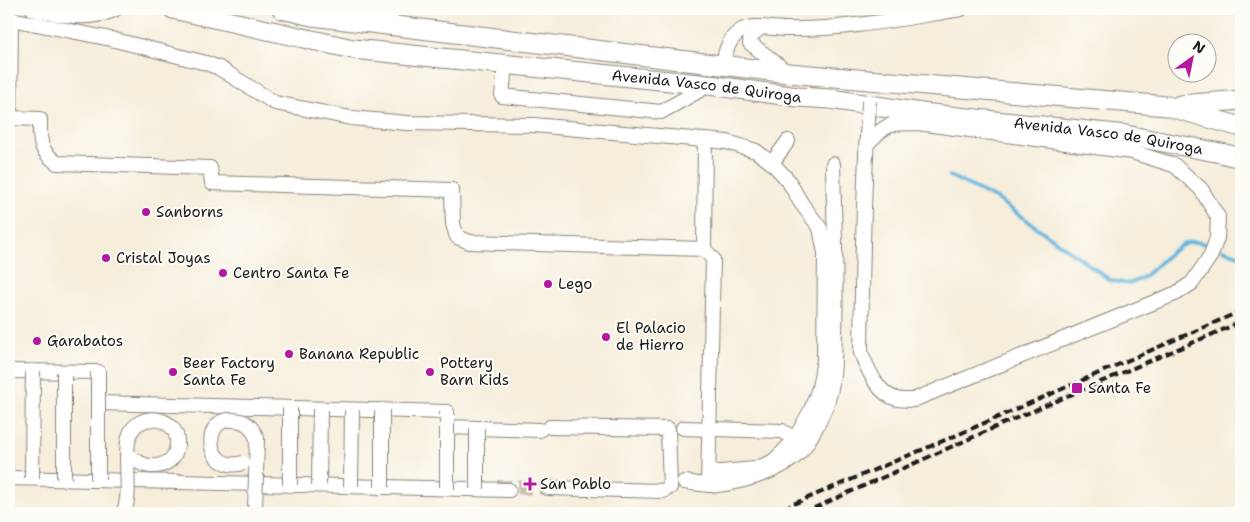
<svg xmlns="http://www.w3.org/2000/svg" width="1250" height="522" viewBox="0 0 1250 522" font-family="'Shantell Sans',sans-serif">
  <style>
    .lines { fill: none; stroke-linecap: round; stroke-linejoin: round }
    .stream { stroke: #60b4dc; stroke-width: 4 }
    .minor-tunnel { stroke: #cac3b4; stroke-width: 14; stroke-dasharray: 14 7; stroke-linecap: butt }
    .minor-casing { stroke: #89847b; stroke-width: 16 }
    .major-casing { stroke: #89847b; stroke-width: 21 }
    .minor { stroke: #fff; stroke-width: 14 }
    .major { stroke: #fff; stroke-width: 19 }
    .rail { stroke: #1c1c1c; stroke-width: 4; stroke-dasharray: 8 4; stroke-linecap: butt }
    .minor-bridge-casing { stroke: #89847b; stroke-width: 16; stroke-linecap: butt }
    .minor-bridge { stroke: #fff; stroke-width: 14 }
    .poi-dot { fill: #b5179e; stroke: #fdfcf7; stroke-width: 2 }
    .labels { text-anchor: middle; dominant-baseline: central; stroke-width: 4; stroke-linejoin: round; paint-order: stroke }
    .street-label { font-size: 15px; fill: #1c1c1c; stroke: #fdfcf7 }
    .poi-label { font-size: 15px; fill: #1c1c1c; stroke: #fdfcf7; text-anchor: start }
  </style>
  <rect width="100%" height="100%" fill="#fdfcf7"/>
  <filter id="ink" filterUnits="userSpaceOnUse"><feTurbulence type="fractalNoise" baseFrequency=".02" numOctaves="2"/><feDisplacementMap in="SourceGraphic" scale="10" xChannelSelector="R" yChannelSelector="G"/><feConvolveMatrix kernelMatrix="1 2 1 2 8 2 1 2 1" color-interpolation-filters="sRGB"/></filter>
  <filter id="wash" filterUnits="userSpaceOnUse"><feTurbulence type="fractalNoise" baseFrequency=".0096" numOctaves="4" result="noise"/><feDisplacementMap in="SourceGraphic" scale="20" xChannelSelector="R" yChannelSelector="G"/><feGaussianBlur stdDeviation="1.12" result="paint"/><feColorMatrix in="noise" values="0 0 0 0 0 0 0 0 0 0 0 0 0 0 0 0 0 1.4 0 .05"/><feComposite in="paint" operator="in"/></filter>
  <g filter="url(#wash)">
    <rect width="100%" height="100%" fill="#f6edda"/>
    <g class="lines">
      <!-- stream -->
      <g class="stream">
        <path d="M950,176L997,199L1110,280C1116,281 1124,284 1129,283C1156,279 1173,232 1205,244"/>
        <path d="M1223,250L1241,256"/>
      </g>
    </g>
  </g>
  <g filter="url(#ink)">
    <g class="lines">
      <!-- minor-tunnel -->
      <path class="minor-tunnel" d="M497,487L548,488"/>
      <defs>
        <g id="minor">
          <path d="M33,9C61,15 89,22 116,9"/>
          <path d="M762,27L751,35L750,43L788,73"/>
          <path d="M505,65L502,96L661,112L709,85"/>
          <path d="M723,65C725,51 729,37 742,30C753,24 775,29 787,29C846,30 904,18 961,9"/>
          <path d="M9,118L40,119C40,142 38,149 57,163L210,168L212,183L452,190L453,224L457,237L470,242L704,249L713,259L708,485"/>
          <path d="M10,118L11,19L111,39L206,63L219,68L275,103L351,118L407,123L533,125L727,142L756,151L772,163L788,180L801,203L820,228L825,253L824,360L819,388L811,410L795,439L780,455L772,462L755,469L709,473"/>
          <path d="M866,145C887,123 889,123 918,123L1132,152L1174,165L1201,189L1218,217L1217,238L1211,255L1192,283L1177,293L913,400C908,400 902,400 897,399C877,394 868,369 861,353C862,275 863,197 868,119"/>
          <path d="M772,163L788,141"/>
          <path d="M704,249L705,141"/>
          <path d="M9,371L98,372"/>
          <path d="M98,403L447,412"/>
          <path d="M447,427L540,430"/>
          <path d="M683,428L782,431L795,439L797,446"/>
          <path d="M9,478L509,490"/>
          <path d="M684,482C695,483 707,486 718,485C742,482 782,471 799,453C810,441 823,415 828,400C835,378 834,354 835,332C837,276 834,220 833,164"/>
          <path d="M548,488L663,491L670,487L668,429L550,427"/>
        </g>
        <g id="major">
          <path id="s1" d="M173,9L353,49L709,85L798,97L830,99L922,113L1126,135L1221,153L1241,158"/>
          <path d="M282,9L312,16L788,73L1167,106L1241,127"/>
          <path d="M1180,105L1241,100"/>
        </g>
      </defs>
      <!-- minor casing -->
      <use href="#minor" class="minor-casing"/>
      <!-- major casing -->
      <use href="#major" class="major-casing"/>
      <!-- minor -->
      <use href="#minor" class="minor"/>
      <!-- major -->
      <use href="#major" class="major"/>
      <!-- rail -->
      <g class="rail">
        <path d="M772,513L957,435L1241,311"/>
        <path d="M803,513L1007,422L1241,322"/>
      </g>
      <defs>
        <g id="minor-bridge">
          <path d="M868,119L869,101"/>
          <path d="M64,372V479"/>
          <path d="M382,410V487"/>
          <path d="M477,428V489"/>
          <path d="M243,463C204,474 201,416 234,420C247,421 251,426 257,438L255,511L256,513"/>
          <path d="M32,478L33,371"/>
          <path d="M98,480V372"/>
          <path d="M290,485V408"/>
          <path d="M319,485L320,409"/>
          <path d="M351,486L352,410"/>
          <path d="M447,489V412"/>
          <path d="M123,513C133,495 123,458 129,437C136,410 179,415 177,444C176,467 150,472 134,459"/>
        </g>
      </defs>
      <!-- minor-bridge casing -->
      <use href="#minor-bridge" class="minor-bridge-casing"/>
      <!-- minor-bridge -->
      <use href="#minor-bridge" class="minor-bridge"/>
    </g>
  </g>
  <!-- markers -->
  <g class="poi-dot">
    <circle cx="146" cy="212" r="5"/>
    <circle cx="106" cy="258" r="5"/>
    <circle cx="223" cy="273" r="5"/>
    <circle cx="548" cy="284" r="5"/>
    <circle cx="606" cy="337" r="5"/>
    <circle cx="37" cy="341" r="5"/>
    <circle cx="289" cy="354" r="5"/>
    <circle cx="173" cy="372" r="5"/>
    <circle cx="430" cy="372" r="5"/>
    <rect x="1071" y="382" width="12" height="12" rx="2.5"/>
    <path d="M527.5 476.5h5v5h5v5h-5v5h-5v-5h-5v-5h5z"/>
  </g>
  <g class="labels">
    <!-- street labels -->
    <g class="street-label">
      <text stroke="none"><textPath href="#s1" startOffset="540">Avenida Vasco de Quiroga</textPath></text>
      <text stroke="none"><textPath href="#s1" startOffset="945">Avenida Vasco de Quiroga</textPath></text>
    </g>
    <!-- poi labels -->
    <g class="poi-label">
      <text x="156" y="212">Sanborns</text>
      <text x="116" y="258">Cristal Joyas</text>
      <text x="233" y="273">Centro Santa Fe</text>
      <text x="558" y="284">Lego</text>
      <text x="616" y="328">El Palacio<tspan x="616" dy="17">de Hierro</tspan></text>
      <text x="47" y="341">Garabatos</text>
      <text x="299" y="354">Banana Republic</text>
      <text x="183" y="363">Beer Factory<tspan x="183" dy="17">Santa Fe</tspan></text>
      <text x="440" y="363">Pottery<tspan x="440" dy="17">Barn Kids</tspan></text>
      <text x="1088" y="388">Santa Fe</text>
      <text x="540" y="484">San Pablo</text>
    </g>
  </g>
  <!-- margin -->
  <rect width="1250" height="522" fill="none" stroke="#fdfcf7" stroke-width="30"/>
  <!-- north arrow -->
  <g transform="translate(1192 58) rotate(33)"><circle r="24" fill="#fdfcf7" stroke="#a3a29f"/>
  <path d="M0-4L9 19L0 12L-9 19Z" fill="#b5179e"/>
  <text y="-8" font-size="14" font-weight="bold" text-anchor="middle" fill="#1c1c1c">N</text>
  </g>
</svg>
